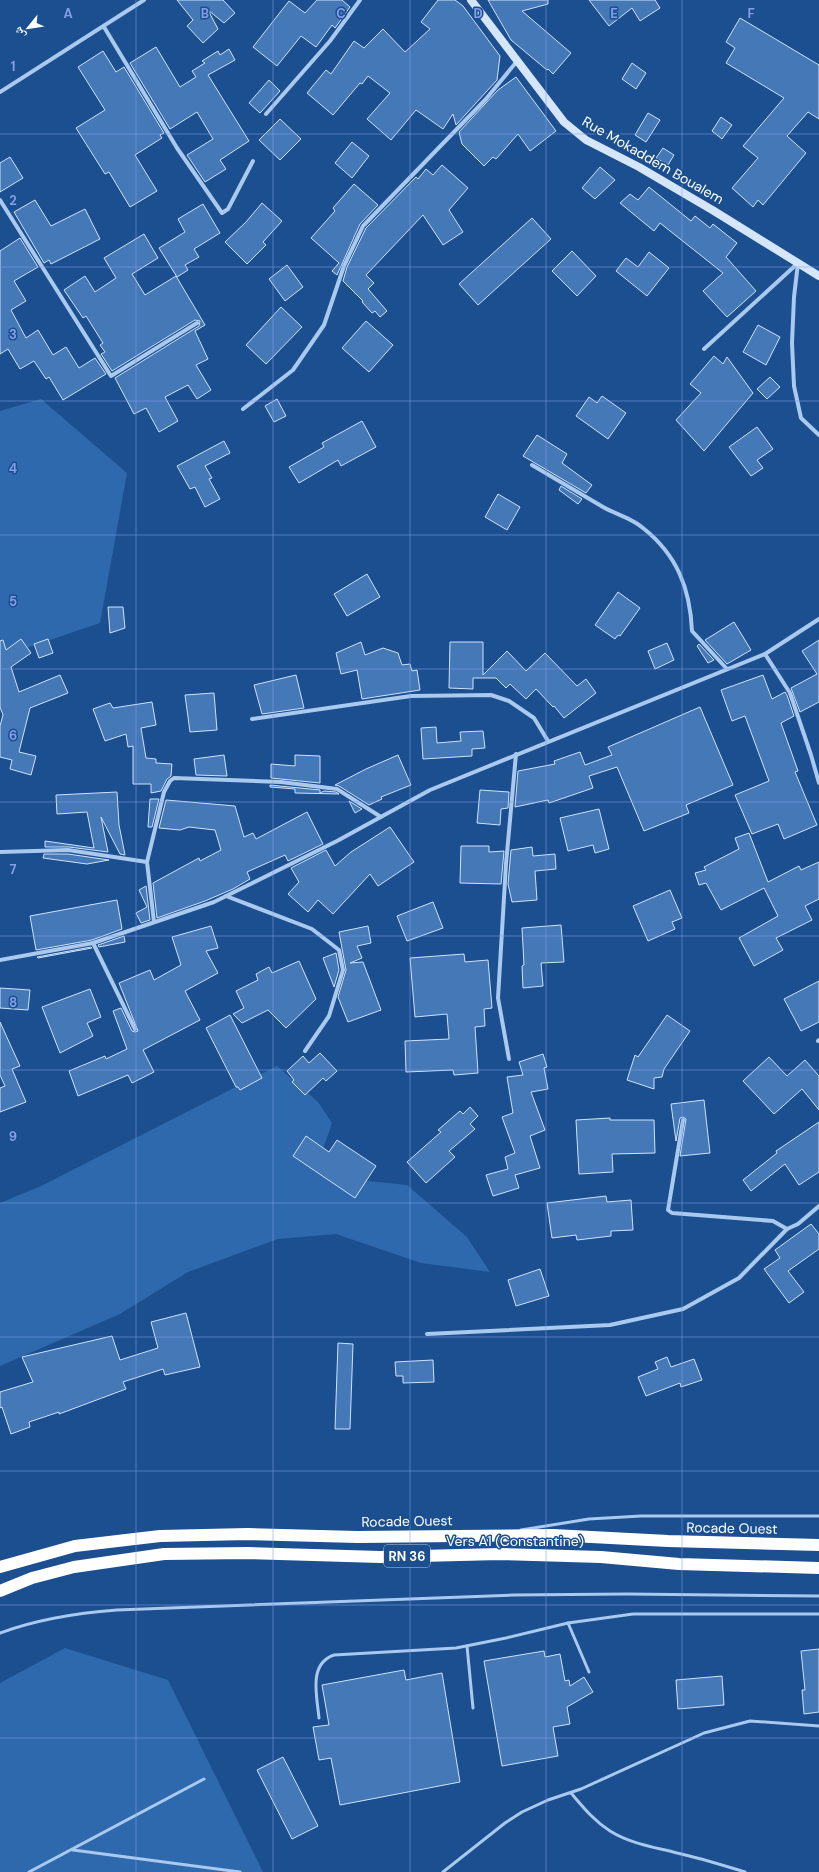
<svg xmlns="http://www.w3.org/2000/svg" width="819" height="1872" viewBox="0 0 819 1872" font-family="'DM Sans','Noto Naskh Arabic',sans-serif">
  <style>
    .green { fill: #2e69ad }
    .building { fill: #4478b7; stroke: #cfe3fa }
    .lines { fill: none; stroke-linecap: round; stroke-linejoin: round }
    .lane { stroke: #a9c9ee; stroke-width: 3 }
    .street { stroke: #a9c9ee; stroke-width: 4 }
    .secondary { stroke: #d6e6fa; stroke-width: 8 }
    .highway { stroke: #fff; stroke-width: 12 }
    .grid { fill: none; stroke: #839eea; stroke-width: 1; stroke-opacity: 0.55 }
    .labels { text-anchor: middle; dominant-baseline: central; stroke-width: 3; stroke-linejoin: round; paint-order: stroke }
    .shield { fill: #1b4f8f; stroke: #bbcadd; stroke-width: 1 }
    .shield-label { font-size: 13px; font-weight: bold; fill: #fff }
    .street-label { font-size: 14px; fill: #fff; stroke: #1b4f8f }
    .grid-label { font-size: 13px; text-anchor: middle; font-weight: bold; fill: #839eea; stroke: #1b4f8f; stroke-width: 3; stroke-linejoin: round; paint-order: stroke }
  </style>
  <rect width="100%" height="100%" fill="#1b4f8f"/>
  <!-- green -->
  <g class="green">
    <path d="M41,399L127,473L100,623L0,657V411Z"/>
    <path d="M277,1066L318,1102L332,1123L322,1152L359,1180L407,1185L467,1237L490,1272L421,1263L336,1234L278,1239L188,1272L120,1314L0,1366V1203L41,1186Z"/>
    <path d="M65,1648L168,1680L263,1872H0V1683Z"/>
  </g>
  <!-- building -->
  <g class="building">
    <path d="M177,0H223L235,13L224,23L208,10L218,29L203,43L187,26L193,20Z"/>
    <path d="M317,0H342L350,7L335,28L332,25L316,47L301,36L277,66L253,47L289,1L305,13Z"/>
    <path d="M438,0H455L463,6L500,56L497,80L456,125L453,114L443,129L416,110L391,140L367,119L390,93L368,76L362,84L360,83L333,115L307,93L326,70L331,74L354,41L364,48L383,29L405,52L430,29L421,22Z"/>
    <path d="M488,0H548V4L522,11L571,53L553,74L548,69L547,70L511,40Z"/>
    <path d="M589,0H655L660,8L640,21L632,8L609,26Z"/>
    <path d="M740,18L819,65V119L808,112L787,136L806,153L763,205L758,200L753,207L732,188L758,158L743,146L784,98L726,63L735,48L726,42Z"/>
    <path d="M156,47L180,87L196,77L192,71L205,63L202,61L218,51L220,55L229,49L235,60L208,75L249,141L220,160L226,169L205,182L187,155L213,139L197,112L170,129L130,63Z"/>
    <path d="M103,51L116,72L124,67L164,133L160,135L162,138L135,155L157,191L130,207L109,172L105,174L76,128L105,110L78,67Z"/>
    <path d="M632,63L646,73L636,89L622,79Z"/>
    <path d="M516,77L556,131L530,151L518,134L496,159L493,157L484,166L462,144L459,132L498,90Z"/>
    <path d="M269,80L280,91L260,113L249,103Z"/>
    <path d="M648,113L660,120L646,142L635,135Z"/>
    <path d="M721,117L732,125L722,139L712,131Z"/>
    <path d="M280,119L301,139L280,160L259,140Z"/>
    <path d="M352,142L369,156L352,178L335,163Z"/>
    <path d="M663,148L674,155L668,165L656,158Z"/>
    <path d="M10,157L23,178L0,192V163Z"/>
    <path d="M442,165L468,188L449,210L463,232L443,245L423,215L366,275L374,283L368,289L387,311L380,317L375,311L372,313L362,302L363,301L343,281L347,267L366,228L416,177L418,179L426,169L433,175Z"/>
    <path d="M600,167L615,180L595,199L582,188Z"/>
    <path d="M354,184L378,205L360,224L337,275L332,271L339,263L311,238L335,211L333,208Z"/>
    <path d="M649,187L691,221L695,216L710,228L713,224L737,243L726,257L756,291L727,317L703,291L723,273L660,223L654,231L620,203L630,194L638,200Z"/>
    <path d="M35,200L51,226L85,209L100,239L51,264L49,260L44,263L14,212Z"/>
    <path d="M262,203L282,221L263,242L266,245L247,264L225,242L246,222Z"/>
    <path d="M203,204L220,233L194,249L199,257L185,265L188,270L177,277L159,248L185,232L178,219Z"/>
    <path d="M532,218L551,239L478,305L459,284Z"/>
    <path d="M144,234L158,258L132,274L145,295L176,276L205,325L195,331L208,359L196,365L211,390L197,399L188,385L165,397L178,421L159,432L146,408L134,414L115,378L199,326L200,321L195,320L112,371L101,354L105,352L100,345L103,343L86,316L83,318L64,290L85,276L95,292L116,278L104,258Z"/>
    <path d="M20,238L38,267L14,281L26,301L11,310L26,338L38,330L53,355L66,347L79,368L95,358L106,374L63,400L49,377L46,379L34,361L20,369L8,349L0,354V251Z"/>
    <path d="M572,251L596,276L577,296L552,271Z"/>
    <path d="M649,252L669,268L647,296L616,271L626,258L638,267Z"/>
    <path d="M287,265L303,287L285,301L269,279Z"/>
    <path d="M281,307L302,327L266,364L246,345Z"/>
    <path d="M366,321L393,345L369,372L342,348Z"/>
    <path d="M758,325L780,337L766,365L743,352Z"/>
    <path d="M714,356L723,364L727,357L753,393L704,451L676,420L701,393L690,384Z"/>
    <path d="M770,377L780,387L767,399L757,389Z"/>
    <path d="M602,396L626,413L608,439L576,416L589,397L597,403Z"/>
    <path d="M277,399L286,416L274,422L265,406Z"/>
    <path d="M362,421L376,447L341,466L338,460L299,483L289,467L324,447L322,443Z"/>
    <path d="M757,427L773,449L757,460L763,468L751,476L729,447Z"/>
    <path d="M537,435L567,454L562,463L592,485L586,493L523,456Z"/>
    <path d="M224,441L230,453L205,466L212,478L209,479L220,499L205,507L195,487L190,489L177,466Z"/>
    <path d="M561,486L582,499L578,504L559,490Z"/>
    <path d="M498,494L520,507L507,530L485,517Z"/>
    <path d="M367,574L380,597L347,616L334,594Z"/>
    <path d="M618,592L640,608L620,636L618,635L615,639L595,625Z"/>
    <path d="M108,607H123L125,628L110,633Z"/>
    <path d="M734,622L751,650L727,664L705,640Z"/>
    <path d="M21,639L31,653L11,667L19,692L60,675L68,693L30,708L19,752L36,756L31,775L10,769L12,760L0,757V726L3,715L0,707V641L3,640L6,650Z"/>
    <path d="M48,639L53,653L39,658L34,644Z"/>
    <path d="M819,640V702L800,712L791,688L817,674L802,651Z"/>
    <path d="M361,642L365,655L383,648L398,653L402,665L410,664L412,671L417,670L420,690L362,699L357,670L341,674L336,653Z"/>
    <path d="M450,642H483V675L507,651L526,671L545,653L577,686L586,679L596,693L564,718L554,706L553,707L536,689L526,699L510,684L506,688L496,678H473V689L449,688Z"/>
    <path d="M667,643L674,660L655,669L648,651Z"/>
    <path d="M699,644L714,660L708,663L697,646Z"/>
    <path d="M296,675L304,708L262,714L254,685Z"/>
    <path d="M763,675L772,699L785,692L787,695L794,716L781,723L798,771L795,772L817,825L784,839L778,824L752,834L735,795L769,781L745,716L732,721L721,690Z"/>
    <path d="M214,693L217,730L190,732L185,695Z"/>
    <path d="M152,702L156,725L141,728L146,758L156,759V763L172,764L171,776L167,779L161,791L151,793V784H133V746L128,747L126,734L105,741L93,709L110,703L113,708Z"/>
    <path d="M700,707L733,785L686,805L689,813L644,831L617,767L589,776L593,788L549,803L548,800L515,807L518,771L555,764L554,761L580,752L585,765L612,755L608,747Z"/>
    <path d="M436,727L437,743L461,741L460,732L483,731L485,748L472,749V756L423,759L421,728Z"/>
    <path d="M224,755L227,776L196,775L194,759Z"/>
    <path d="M295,755L320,756V783L271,778V764L295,766Z"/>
    <path d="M398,755L411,785L381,797L382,799L369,805L339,786L335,785L366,769Z"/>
    <path d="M270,785L320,790V793L324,791L336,792L339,794L295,793V789L270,787Z"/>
    <path d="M480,790L509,792L508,808L501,809L500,825L477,823Z"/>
    <path d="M117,792L119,825L125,855L120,854L101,817L108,852L69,847H45V841L94,848L87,812L57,814L56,795Z"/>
    <path d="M150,799H159L152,827H148Z"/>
    <path d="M166,800L235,806L244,837L253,833L256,839L307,812L323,844L288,861L285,855L247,872L250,879L233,889L205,901L157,918L153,883L199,858L200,861L221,850L215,830L189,827L180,830L159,828Z"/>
    <path d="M349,801L362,809L355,813Z"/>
    <path d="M599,809L609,849L595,853L593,845L568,851L560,818Z"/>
    <path d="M390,827L414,862L378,886L370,874L333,914L318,900L308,912L288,894L299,882L291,868L326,850L335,866L351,852Z"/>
    <path d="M749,833L768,882L799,866L801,870L819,862V899L805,906L812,920L776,938L783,950L754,966L739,938L778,916L764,888L721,910L706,883L699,885L695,873L706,870L704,867L739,849L735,838Z"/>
    <path d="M461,846H489V852L504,851L501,884L460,883Z"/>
    <path d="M532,847L533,856L555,854L556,869L535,871L537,900L512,902L508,884L511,850Z"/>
    <path d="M44,854H68L109,860L87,864L43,858Z"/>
    <path d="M146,886L150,920L141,923L136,913L147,907L139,890Z"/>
    <path d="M670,890L682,918L672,922L675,929L648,941L633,906Z"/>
    <path d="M117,900L122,929L92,940L36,950L30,916Z"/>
    <path d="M433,902L443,928L407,941L397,916Z"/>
    <path d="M561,925L564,962L541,963L543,986L523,988L522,966L524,965L522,928Z"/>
    <path d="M211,926L218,948L206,951L218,973L185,991L200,1020L143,1050L154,1072L132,1083L128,1075L78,1096L69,1071L105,1056L106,1059L127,1049L113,1011L121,1008L132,1031L135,1032L138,1031L119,983L150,970L154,980L181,965L172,937Z"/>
    <path d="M368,926L371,943L357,946L362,958L350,963L363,962L381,1010L348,1022L338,997L346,970L339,932Z"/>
    <path d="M124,936L125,942L99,947L98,945Z"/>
    <path d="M91,947L92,948L38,958L37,957Z"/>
    <path d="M336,953L339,970L334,987L323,958Z"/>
    <path d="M464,954L465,962L488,960L492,1008L484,1009L485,1026L475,1027L478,1073L454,1075L453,1070L406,1072L405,1041L449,1039L447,1014L415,1017L410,958Z"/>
    <path d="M299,961L316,999L286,1028L268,1010L242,1023L233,1014L244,1008L236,991L258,980L256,974L269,967L272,973Z"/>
    <path d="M819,981V1022L801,1031L784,999Z"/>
    <path d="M0,988L30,990L28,1010L0,1008Z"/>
    <path d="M90,989L101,1017L87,1023L93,1036L60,1053L42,1007Z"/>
    <path d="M230,1015L262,1078L240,1090L238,1087H236L206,1028Z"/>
    <path d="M667,1015L690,1031L664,1069L662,1077L654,1078V1089L627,1080L635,1055L638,1057Z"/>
    <path d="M0,1022L20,1066L12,1069L26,1102L0,1112V1088L5,1086L0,1075Z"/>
    <path d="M320,1053L337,1071L326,1081L323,1078L305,1095L292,1082L294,1080L287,1071L303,1056L309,1063Z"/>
    <path d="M543,1054L547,1067L544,1068L548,1089L531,1092L545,1130L530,1136L540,1168L515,1175L519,1188L493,1196L486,1175L508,1169L505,1157L515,1153L502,1117L513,1113L507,1077L523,1075L519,1062Z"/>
    <path d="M769,1057L787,1076L805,1060L819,1076V1110L802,1089L774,1114L743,1081Z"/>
    <path d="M704,1100L710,1153L680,1156L686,1119L683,1117L680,1118L676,1141L671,1104Z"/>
    <path d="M470,1107L478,1116L470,1124L475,1129L449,1151L455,1157L426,1183L407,1162L441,1132L438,1130L460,1111L463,1114Z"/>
    <path d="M610,1118V1120H654L655,1153L612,1154L613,1172L579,1174L576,1120Z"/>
    <path d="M819,1122V1172L799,1185L785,1164L751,1191L743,1180L777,1153L776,1151Z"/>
    <path d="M306,1136L329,1152L337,1140L376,1166L355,1198L293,1156Z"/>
    <path d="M606,1196L607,1202L631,1200L633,1230L611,1231V1236L577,1240L576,1235L552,1238L547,1203Z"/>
    <path d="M811,1224L819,1234V1249L788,1271L804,1292L789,1303L764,1269L780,1258L775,1250Z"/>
    <path d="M540,1269L549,1296L516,1306L508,1280Z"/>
    <path d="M186,1313L200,1367L165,1375L163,1369L123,1382L126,1389L59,1414V1412L29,1422L30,1427L11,1434L2,1407L0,1408V1392L33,1382L22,1357L112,1336L120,1360L158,1348L151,1322Z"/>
    <path d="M338,1343L353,1344L350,1429H335Z"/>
    <path d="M667,1357L671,1367L694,1359L702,1380L681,1387L680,1383L646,1396L638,1377L658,1369L655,1362Z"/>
    <path d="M433,1360L434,1382L403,1383V1376H396L395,1362Z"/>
    <path d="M819,1649V1712L804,1714L802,1690H805L801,1651Z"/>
    <path d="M544,1651L545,1657L560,1654L565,1681L569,1680L570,1686L584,1677L593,1692L567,1707L570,1724L553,1727L558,1756L502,1766L484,1661Z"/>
    <path d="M404,1670L406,1680L442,1673L460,1782L340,1805L331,1758L319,1760L313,1727L329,1725L322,1685Z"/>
    <path d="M722,1676L724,1705L678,1709L676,1680Z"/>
    <path d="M283,1757L318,1826L292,1839L257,1770Z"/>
  </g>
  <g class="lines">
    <!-- lane -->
    <g class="lane">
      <path d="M521,1530L589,1519L641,1516H819"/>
      <path d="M568,1623L589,1672"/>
      <path d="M0,1633C38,1619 77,1613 117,1610L514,1595L627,1594L819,1596"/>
      <path d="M467,1646L473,1708"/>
      <path d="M319,1718C317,1696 308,1664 334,1655L456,1648L506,1638L568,1623L633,1614H819"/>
      <path d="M571,1793C583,1807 594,1821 610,1831C631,1844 654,1847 677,1853C700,1858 722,1865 745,1872"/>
      <path d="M73,1850L240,1872"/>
      <path d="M29,1872L204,1779"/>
      <path d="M443,1872L505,1823L522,1812L548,1800L581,1789L704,1733L750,1721L819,1726"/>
    </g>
    <!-- street -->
    <g class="street">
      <path d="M104,27L177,148L222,213L228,209L253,161"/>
      <path d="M0,92L144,0"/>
      <path d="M266,114L330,41L360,0"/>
      <path d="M0,200L111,376L197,323"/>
      <path d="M798,263L794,297L792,343L794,386L801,418L819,435"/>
      <path d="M704,349L798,263"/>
      <path d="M243,409L293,370L324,325L344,266L363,226L486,99L518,60"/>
      <path d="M532,465C556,479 579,493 603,507C615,514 632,518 643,528C677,555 690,588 692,631L727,669"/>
      <path d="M765,654L790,693L811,755L819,783"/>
      <path d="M252,719L411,696L491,695L509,701L534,718L548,741"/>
      <path d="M0,852L68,850L147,862"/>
      <path d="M226,896L312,929L339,950L343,970L329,1016L305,1051"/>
      <path d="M154,922L147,862L164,792L170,781L174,778L281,782L337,789L381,817"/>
      <path d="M93,943L135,1029"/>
      <path d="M0,960L93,943L214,902L337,841L430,790L765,654L819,619"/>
      <path d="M818,1041L819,1040"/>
      <path d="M509,1059L498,998L506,864L516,754"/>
      <path d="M683,1120L668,1210L672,1213L773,1221L787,1229"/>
      <path d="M427,1334L610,1325L683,1309L739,1278L787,1229L798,1224L819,1206"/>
    </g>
    <!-- secondary -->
    <path class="secondary" d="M471,0L564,122L586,140L639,167L714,211L819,276"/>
    <!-- highway -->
    <g class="highway">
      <path d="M0,1567L75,1546L160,1536L248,1534L357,1537L553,1535L668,1541L819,1545"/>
      <path d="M0,1591L32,1578L74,1567L164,1554L248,1553L380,1557L500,1554L601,1557L679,1564L819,1568"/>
    </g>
  </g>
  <!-- grid -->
  <path class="grid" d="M136,0V1872M273,0V1872M410,0V1872M546,0V1872M682,0V1872M0,134H819M0,267H819M0,401H819M0,535H819M0,669H819M0,802H819M0,936H819M0,1070H819M0,1203H819M0,1337H819M0,1471H819M0,1605H819M0,1738H819"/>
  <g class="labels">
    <!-- shield labels -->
    <rect class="shield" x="384" y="1545" width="46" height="22" rx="3"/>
    <g class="shield-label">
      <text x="407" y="1556">RN 36</text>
    </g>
    <!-- street labels -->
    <g class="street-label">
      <text transform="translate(653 160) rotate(30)">Rue Mokaddem Boualem</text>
      <text transform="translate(407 1521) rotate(-1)">Rocade Ouest</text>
      <text transform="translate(732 1528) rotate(1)">Rocade Ouest</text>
      <text x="515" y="1541">Vers A1 (Constantine)</text>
    </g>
  </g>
  <g class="grid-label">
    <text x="68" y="18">A</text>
    <text x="205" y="18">B</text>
    <text x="341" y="18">C</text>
    <text x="478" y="18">D</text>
    <text x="614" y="18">E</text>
    <text x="751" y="18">F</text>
    <text x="13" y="71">1</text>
    <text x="13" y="205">2</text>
    <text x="13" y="339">3</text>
    <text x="13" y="473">4</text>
    <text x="13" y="606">5</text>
    <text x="13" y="740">6</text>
    <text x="13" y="874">7</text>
    <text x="13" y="1007">8</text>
    <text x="13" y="1141">9</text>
  </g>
  <!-- north arrow -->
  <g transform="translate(28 28) rotate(240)" stroke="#1b4f8f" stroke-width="3" paint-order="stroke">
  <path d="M0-3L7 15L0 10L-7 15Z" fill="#ffffff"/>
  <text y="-6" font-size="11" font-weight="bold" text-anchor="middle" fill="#ffffff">ش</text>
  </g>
</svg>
